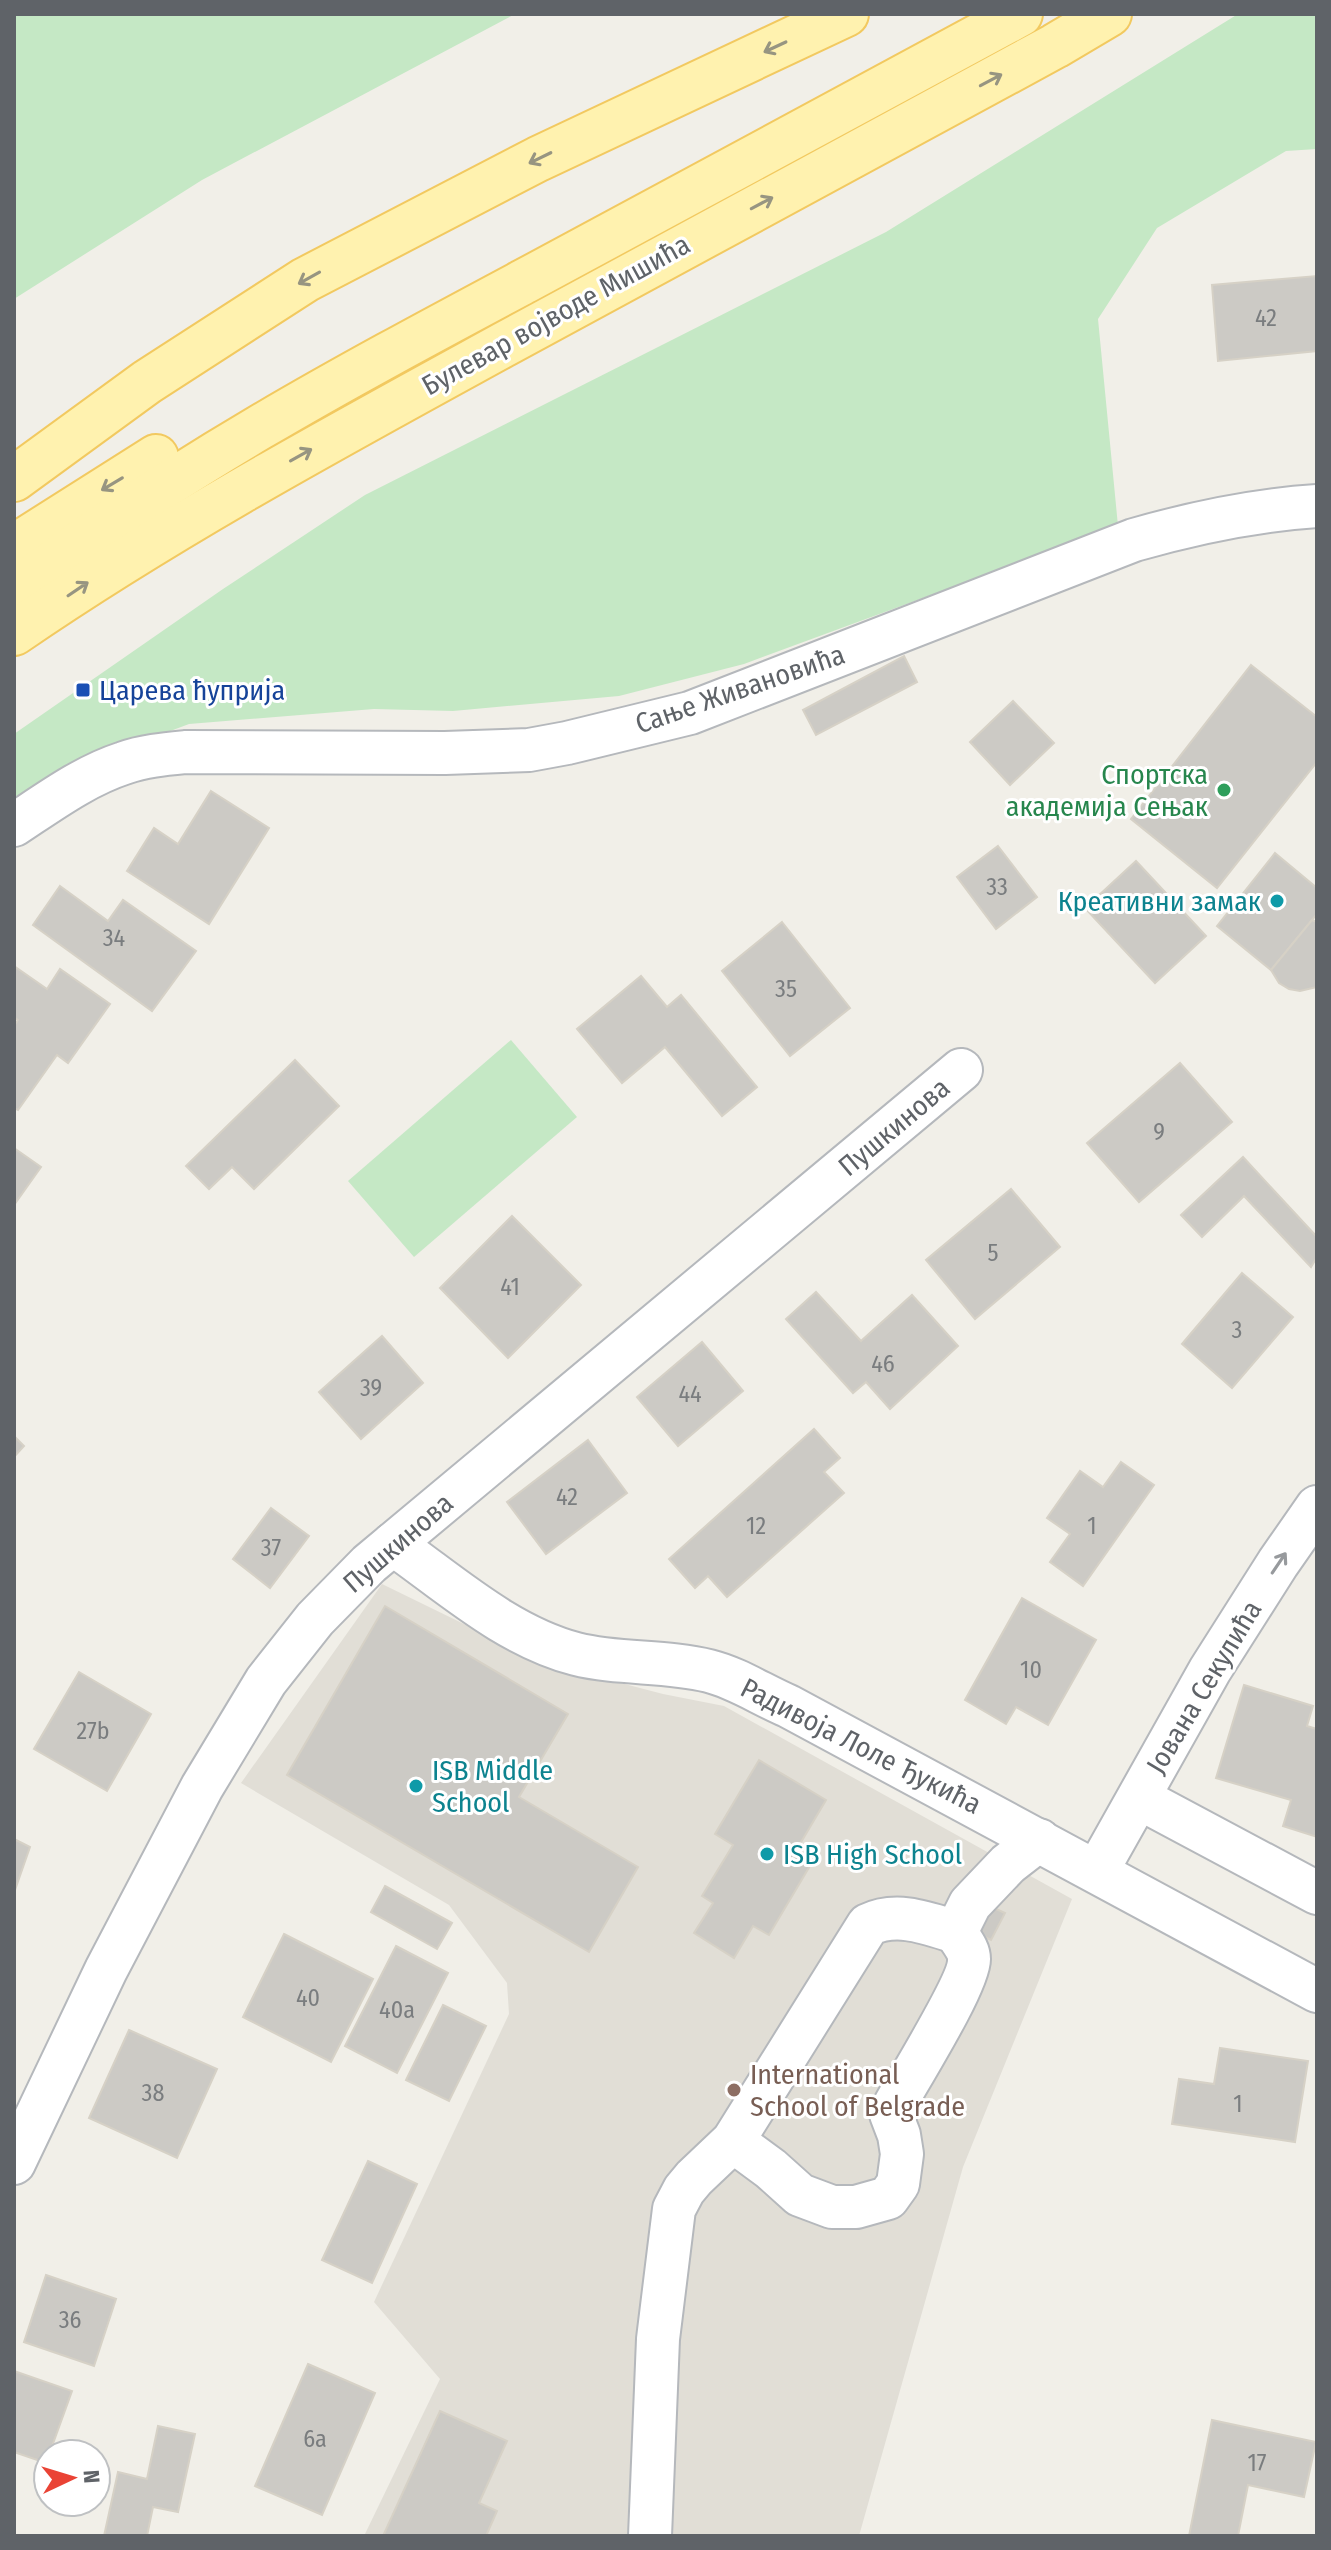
<svg xmlns="http://www.w3.org/2000/svg" width="1331" height="2550" viewBox="0 0 1331 2550" font-family="'Fira Sans Condensed',sans-serif">
  <style>
    .education { fill: #e1ded6 }
    .green { fill: #c5e8c5 }
    .building { fill: #cccac5; stroke: #d6d1c6; stroke-width: 2 }
    .lines { fill: none; stroke-linecap: round; stroke-linejoin: round }
    .minor-casing { stroke: #b5b8bc; stroke-width: 46 }
    .major-casing { stroke: #f2c960; stroke-width: 48 }
    .minor { stroke: #fff; stroke-width: 42 }
    .major { stroke: #fff2af; stroke-width: 44 }
    .oneway { stroke: #979581 }
    .oneway2 { stroke: #979a9d }
    .transit-dot { fill: #1a4fb4; stroke: #fff; stroke-width: 3 }
    .leisure-dot { fill: #2e9e5b; stroke: #fff; stroke-width: 3 }
    .culture-dot { fill: #0f9aa8; stroke: #fff; stroke-width: 3 }
    .education-dot { fill: #8d6e63; stroke: #fff; stroke-width: 3 }
    .labels { text-anchor: middle; dominant-baseline: central; stroke-width: 6; stroke-linejoin: round; paint-order: stroke }
    .number-label { font-size: 24px; fill: #7a7d7f }
    .street-label { font-size: 28px; fill: #5f6368; stroke: #fff }
    .transit-label { font-size: 28px; fill: #164399; stroke: #fff; text-anchor: start }
    .leisure-label { font-size: 28px; fill: #27864d; stroke: #fff; text-anchor: end }
    .culture-label { font-size: 28px; fill: #0d838f; stroke: #fff; text-anchor: start }
    .education-label { font-size: 28px; fill: #785e54; stroke: #fff; text-anchor: start }
  </style>
  <rect width="100%" height="100%" fill="#f1efe8"/>
  <!-- education -->
  <path class="education" d="M382,1584L544,1663L663,1694L724,1706L1072,1899L963,2167L859,2536H364L440,2379L374,2302L509,2014L507,1983L449,1905L241,1783Z"/>
  <!-- green -->
  <g class="green">
    <path d="M14,14H515L202,180L14,299Z"/>
    <path d="M1238,14H1317V149L1286,151L1157,228L1098,319L1118,526L744,664L619,696L453,711L374,709L189,724L101,757L14,797V734L223,589L365,495L886,232Z"/>
    <path d="M511,1040L577,1117L414,1257L348,1181Z"/>
  </g>
  <!-- building -->
  <g class="building">
    <path d="M1317,276V351L1218,361L1212,285Z"/>
    <path d="M904,656L917,682L816,735L803,710Z"/>
    <path d="M1251,665L1317,717V762L1217,888L1131,819Z"/>
    <path d="M1013,701L1054,743L1010,785L970,742Z"/>
    <path d="M211,791L269,828L209,924L127,871L154,828L178,844Z"/>
    <path d="M998,846L1037,897L996,929L957,877Z"/>
    <path d="M1275,853L1317,888V914L1271,970L1217,926Z"/>
    <path d="M1136,861L1206,936L1155,983L1085,908Z"/>
    <path d="M60,886L108,921L123,900L196,951L152,1011L33,925Z"/>
    <path d="M1312,920L1317,922V987L1300,991L1289,989L1279,983L1271,970Z"/>
    <path d="M782,922L850,1008L790,1056L722,971Z"/>
    <path d="M14,966L47,989L60,969L110,1004L68,1063L57,1055L18,1110L14,1108V1026L18,1020L14,1017Z"/>
    <path d="M641,976L667,1007L681,995L757,1087L722,1116L665,1047L622,1083L577,1029Z"/>
    <path d="M295,1060L339,1106L254,1189L232,1167L209,1189L186,1166Z"/>
    <path d="M1180,1063L1232,1122L1139,1202L1087,1143Z"/>
    <path d="M14,1148L41,1167L14,1205Z"/>
    <path d="M1243,1157L1317,1237V1257L1311,1267L1244,1196L1202,1237L1181,1215Z"/>
    <path d="M1011,1189L1060,1247L975,1319L926,1260Z"/>
    <path d="M512,1216L581,1285L508,1358L440,1288Z"/>
    <path d="M1242,1273L1293,1317L1232,1388L1182,1344Z"/>
    <path d="M816,1292L861,1341L912,1295L958,1346L890,1409L866,1382L853,1393L786,1319Z"/>
    <path d="M382,1336L423,1383L361,1439L319,1392Z"/>
    <path d="M702,1342L743,1391L678,1446L637,1397Z"/>
    <path d="M814,1429L840,1458L824,1472L844,1493L727,1597L708,1576L695,1588L669,1559Z"/>
    <path d="M14,1436L24,1446L14,1457Z"/>
    <path d="M588,1440L627,1493L546,1554L507,1502Z"/>
    <path d="M1121,1462L1154,1485L1083,1586L1050,1562L1070,1534L1047,1518L1080,1471L1103,1487Z"/>
    <path d="M271,1508L309,1536L270,1588L233,1559Z"/>
    <path d="M1022,1598L1096,1640L1048,1725L1016,1707L1006,1724L965,1700Z"/>
    <path d="M385,1606L568,1714L519,1797L638,1867L589,1952L287,1775Z"/>
    <path d="M79,1672L151,1714L107,1791L34,1749Z"/>
    <path d="M1244,1685L1313,1706L1307,1726L1317,1729V1837L1283,1826L1291,1800L1216,1778Z"/>
    <path d="M759,1760L826,1800L797,1849L814,1859L769,1935L753,1926L734,1958L694,1933L713,1903L702,1896L733,1845L715,1834Z"/>
    <path d="M14,1839L30,1847L14,1893Z"/>
    <path d="M385,1886L452,1923L437,1949L371,1912Z"/>
    <path d="M985,1904L1005,1913L991,1940L972,1931Z"/>
    <path d="M284,1934L373,1979L331,2062L243,2017Z"/>
    <path d="M396,1946L448,1973L397,2073L345,2046Z"/>
    <path d="M443,2005L486,2026L449,2101L406,2080Z"/>
    <path d="M129,2030L217,2069L177,2158L89,2118Z"/>
    <path d="M1220,2048L1308,2061L1295,2142L1172,2124L1179,2079L1214,2084Z"/>
    <path d="M368,2161L417,2184L372,2283L322,2260Z"/>
    <path d="M46,2275L116,2299L94,2366L24,2342Z"/>
    <path d="M308,2364L375,2393L322,2515L255,2486Z"/>
    <path d="M14,2371L72,2391L46,2463L14,2452Z"/>
    <path d="M440,2411L507,2441L479,2503L497,2511L486,2536H383Z"/>
    <path d="M1212,2420L1316,2442L1304,2497L1248,2485L1238,2536H1189Z"/>
    <path d="M158,2426L195,2434L178,2512L153,2507L147,2536H104L118,2472L147,2479Z"/>
  </g>
  <g class="lines">
    <defs>
      <g id="minor">
        <path d="M14,825C49,802 84,776 124,763C143,756 165,754 186,752L445,753L529,750L567,743L690,713L1134,540C1193,523 1256,510 1317,506"/>
        <path d="M393,1544C450,1584 507,1636 576,1654C619,1665 666,1660 709,1671C737,1678 762,1695 788,1706L1317,1991"/>
        <path d="M1139,1798L1317,1893"/>
        <path d="M1097,1871L1210,1670L1278,1563L1317,1507"/>
        <path d="M733,2141L771,2169L800,2195L832,2207H856L888,2198L898,2184L902,2154L899,2135L891,2114L893,2108C907,2082 970,1982 969,1959C969,1949 961,1941 956,1932"/>
        <path d="M14,2163L106,1970L202,1787L266,1681L315,1619L369,1564L961,1070"/>
        <path d="M650,2536L658,2339L674,2209L684,2190L694,2178L733,2141L868,1925C897,1911 927,1923 956,1932L970,1904L1008,1864L1039,1840"/>
      </g>
      <g id="major">
        <path d="M14,479L147,382L305,280L538,159L846,14"/>
        <path d="M14,547L156,457"/>
        <path d="M14,592C172,469 349,375 525,281C690,192 855,104 1020,14"/>
        <path d="M14,633C170,526 337,436 503,345C687,245 871,145 1055,46L1109,14"/>
      </g>
    </defs>
    <!-- minor casing -->
    <use href="#minor" class="minor-casing"/>
    <!-- major casing -->
    <use href="#major" class="major-casing"/>
    <!-- minor -->
    <use href="#minor" class="minor"/>
    <!-- major -->
    <use href="#major" class="major"/>
  </g>
  <!-- one-way arrows -->
  <defs><path id="oneway-shaft" d="M-6 0H5M1.5-3L5.5 0L1.5 3" fill="none" stroke-width="1.6" stroke-linecap="round" stroke-linejoin="round" transform="scale(2)"/></defs>
  <g class="oneway">
    <use href="#oneway-shaft" transform="translate(775 47) rotate(155)"/>
    <use href="#oneway-shaft" transform="translate(991 80) rotate(-28)"/>
    <use href="#oneway-shaft" transform="translate(540 158) rotate(154)"/>
    <use href="#oneway-shaft" transform="translate(762 203) rotate(-28)"/>
    <use href="#oneway-shaft" transform="translate(309 278) rotate(151)"/>
    <use href="#oneway-shaft" transform="translate(301 455) rotate(-29)"/>
    <use href="#oneway-shaft" transform="translate(112 484) rotate(149)"/>
    <use href="#oneway-shaft" transform="translate(78 589) rotate(-34)"/>
  </g>
  <use class="oneway2" href="#oneway-shaft" transform="translate(1279 1563) rotate(-56)"/>
  <!-- markers -->
  <rect class="transit-dot" x="75" y="682" width="16" height="16" rx="4"/>
  <circle class="leisure-dot" cx="1224" cy="790" r="8"/>
  <g class="culture-dot">
    <circle cx="1277" cy="901" r="8"/>
    <circle cx="416" cy="1786" r="8"/>
    <circle cx="767" cy="1854" r="8"/>
  </g>
  <circle class="education-dot" cx="734" cy="2090" r="8"/>
  <g class="labels">
    <!-- number labels -->
    <g class="number-label">
      <text x="1266" y="318">42</text>
      <text x="997" y="887">33</text>
      <text x="114" y="938">34</text>
      <text x="786" y="989">35</text>
      <text x="1159" y="1132">9</text>
      <text x="993" y="1253">5</text>
      <text x="510" y="1287">41</text>
      <text x="1237" y="1330">3</text>
      <text x="883" y="1364">46</text>
      <text x="371" y="1388">39</text>
      <text x="690" y="1394">44</text>
      <text x="567" y="1497">42</text>
      <text x="756" y="1526">12</text>
      <text x="1092" y="1526">1</text>
      <text x="271" y="1548">37</text>
      <text x="1031" y="1670">10</text>
      <text x="93" y="1731">27b</text>
      <text x="308" y="1998">40</text>
      <text x="397" y="2010">40a</text>
      <text x="153" y="2093">38</text>
      <text x="1238" y="2104">1</text>
      <text x="70" y="2320">36</text>
      <text x="315" y="2439">6a</text>
      <text x="1257" y="2463">17</text>
    </g>
    <!-- street labels -->
    <g class="street-label">
      <text transform="translate(556 315) rotate(-29)">Булевар војводе Мишића</text>
      <text transform="translate(740 689) rotate(-19)">Сање Живановића</text>
      <text transform="translate(894 1127) rotate(-40)">Пушкинова</text>
      <text transform="translate(398 1543) rotate(-41)">Пушкинова</text>
      <text transform="translate(1204 1687) rotate(-59)">Јована Секулића</text>
      <text transform="translate(861 1746) rotate(27)">Радивоја Лоле Ђукића</text>
    </g>
    <!-- transit labels -->
    <g class="transit-label">
      <text x="99" y="690">Царева ћуприја</text>
    </g>
    <!-- leisure labels -->
    <g class="leisure-label">
      <text x="1208" y="774">Спортска<tspan x="1208" dy="32">академија Сењак</tspan></text>
    </g>
    <!-- culture labels -->
    <g class="culture-label">
      <text x="1261" y="901" text-anchor="end">Креативни замак</text>
      <text x="432" y="1770">ISB Middle<tspan x="432" dy="32">School</tspan></text>
      <text x="783" y="1854">ISB High School</text>
    </g>
    <!-- education labels -->
    <g class="education-label">
      <text x="750" y="2074">International<tspan x="750" dy="32">School of Belgrade</tspan></text>
    </g>
  </g>
  <!-- border -->
  <rect width="1331" height="2550" fill="none" stroke="#5f6368" stroke-width="32"/>
  <!-- north arrow -->
  <g transform="translate(72 2478) rotate(86)"><circle r="38" fill="#ffffff" stroke="#bfc1c3" stroke-width="2"/>
  <path d="M0-6L14 30L0 20L-14 30Z" fill="#ea4335"/>
  <text y="-12" font-size="22" font-weight="bold" text-anchor="middle" fill="#5f6368">N</text>
  </g>
</svg>
